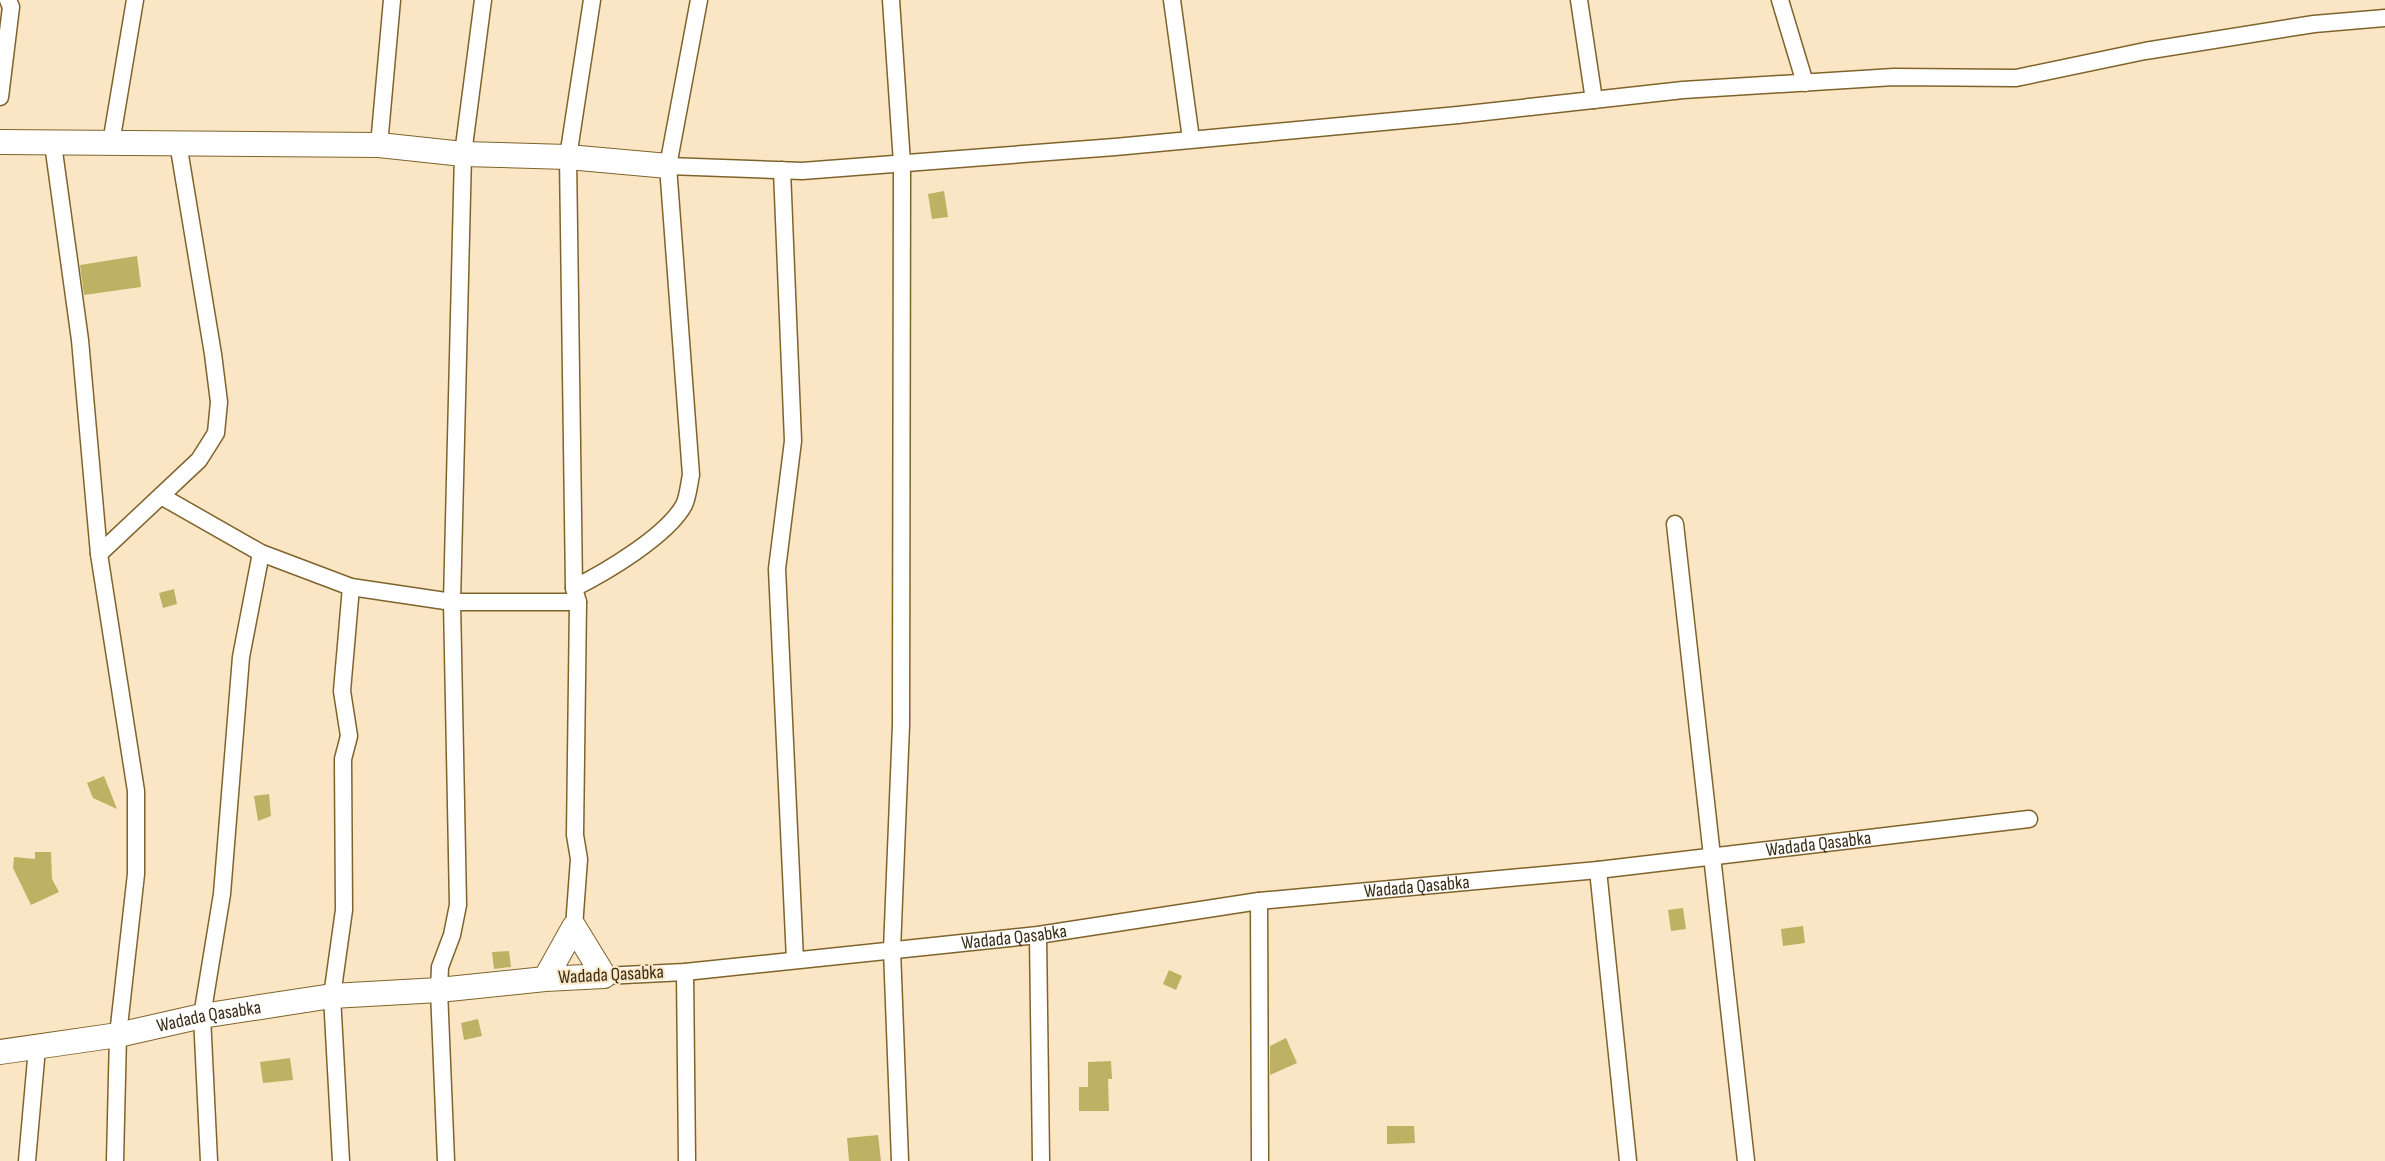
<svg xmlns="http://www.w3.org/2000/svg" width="2385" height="1161" viewBox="0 0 2385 1161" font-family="'Sofia Sans Condensed',sans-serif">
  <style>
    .building { fill: #bdb264 }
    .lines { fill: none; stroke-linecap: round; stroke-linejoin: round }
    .street-casing { stroke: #80632b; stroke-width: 19 }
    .secondary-casing { stroke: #80632b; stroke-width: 26 }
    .street { stroke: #fff; stroke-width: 16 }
    .secondary { stroke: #fff; stroke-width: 24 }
    .labels { text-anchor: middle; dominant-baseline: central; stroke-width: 4; stroke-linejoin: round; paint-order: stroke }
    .street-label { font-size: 19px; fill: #392c15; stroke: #fae6c4 }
  </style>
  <rect width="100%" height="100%" fill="#fae6c4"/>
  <!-- building -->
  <g class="building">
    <path d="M944,191L948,217L932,219L928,194Z"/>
    <path d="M137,256L141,287L84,295L80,265Z"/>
    <path d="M174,589L177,604L163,608L159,593Z"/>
    <path d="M104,776L117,809L93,798L87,783Z"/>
    <path d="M269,794L271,816L258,821L254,796Z"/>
    <path d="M35,852H51L52,879L59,892L31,905L13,868L14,857L35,859Z"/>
    <path d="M1683,908L1686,929L1671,931L1668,910Z"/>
    <path d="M1803,926L1805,943L1783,946L1781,929Z"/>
    <path d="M509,951L511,967L494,969L492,952Z"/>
    <path d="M1169,970L1182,976L1176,990L1163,984Z"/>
    <path d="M478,1019L482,1036L464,1040L461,1023Z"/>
    <path d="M1286,1038L1297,1063L1270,1075V1046Z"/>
    <path d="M290,1058L293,1080L263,1083L260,1062Z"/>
    <path d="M1111,1061L1112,1079H1108L1109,1111H1079V1087H1088V1062Z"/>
    <path d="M1387,1126H1414L1415,1143L1387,1144Z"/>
    <path d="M878,1135L881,1161H849L847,1138Z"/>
  </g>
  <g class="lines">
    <defs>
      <g id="street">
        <path d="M891,0L902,163L901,725L892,950L900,1161"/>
        <path d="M1172,0L1191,139"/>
        <path d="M1579,0L1594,100"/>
        <path d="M1780,0L1805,83"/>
        <path d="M0,97L11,7L8,0"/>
        <path d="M111,143L135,0"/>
        <path d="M53,144L80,340L99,554L136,791V874L118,1035L115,1161"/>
        <path d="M379,145L392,0"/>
        <path d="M668,166L802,171L1115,147L1458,115L1683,90L1894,77L2016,78L2145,51L2314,24L2385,18"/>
        <path d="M782,170L793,441L777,569L795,960"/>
        <path d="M161,496L261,553L351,587L452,602H578"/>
        <path d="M1675,524L1746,1161"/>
        <path d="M99,554L199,460L216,433L219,402L213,354L178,143"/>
        <path d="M574,588L568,157L592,0"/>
        <path d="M1598,870L1628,1161"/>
        <path d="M1259,901L1260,1161"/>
        <path d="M574,927L579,859L575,835L578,602L574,588C606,572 667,536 684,505C688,497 689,484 691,475L668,166L699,0"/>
        <path d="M1038,935L1041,1161"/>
        <path d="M685,972L687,1161"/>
        <path id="s1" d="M604,976L685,972L1038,935L1259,901L1598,870L2029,819"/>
        <path d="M27,1161L37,1048"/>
        <path d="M209,1161L202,1016L222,894L241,657L261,553"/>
        <path d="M341,1161L332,996L344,910L343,759L349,736L342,691L351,587"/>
        <path d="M446,1161L439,990L440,967L452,935L458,905L452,602L463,154L483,0"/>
      </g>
      <g id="secondary">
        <path d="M0,142L379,145L463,154L568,157L668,166"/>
        <path id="s2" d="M0,1052L118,1035L202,1016L332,996L439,990L545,979L604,976L574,927L545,979"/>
      </g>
    </defs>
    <!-- street casing -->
    <use href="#street" class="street-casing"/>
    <!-- secondary casing -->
    <use href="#secondary" class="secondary-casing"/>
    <!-- street -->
    <use href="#street" class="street"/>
    <!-- secondary -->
    <use href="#secondary" class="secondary"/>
  </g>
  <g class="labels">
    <!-- street labels -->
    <g class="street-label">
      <text stroke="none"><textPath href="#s1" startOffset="1222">Wadada Qasabka</textPath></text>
      <text stroke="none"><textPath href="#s1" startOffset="818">Wadada Qasabka</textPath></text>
      <text stroke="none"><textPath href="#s1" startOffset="412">Wadada Qasabka</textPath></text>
      <text transform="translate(611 975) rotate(-3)">Wadada Qasabka</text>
      <text stroke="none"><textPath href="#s2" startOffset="212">Wadada Qasabka</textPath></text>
    </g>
  </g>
</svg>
